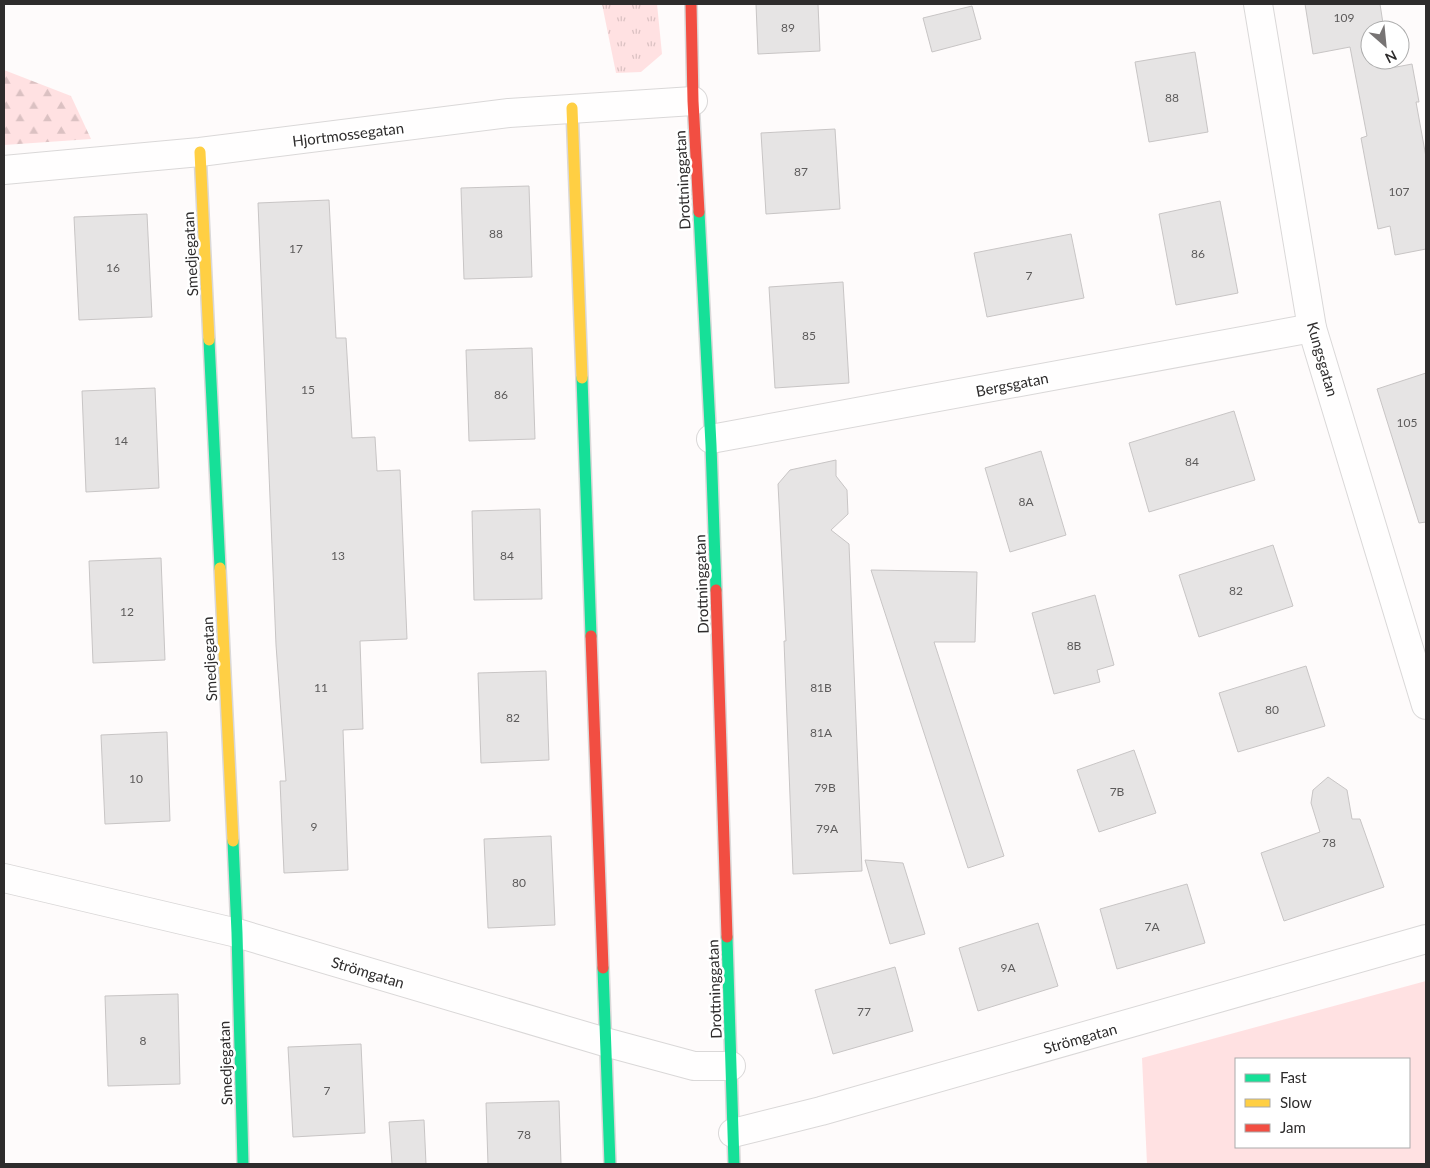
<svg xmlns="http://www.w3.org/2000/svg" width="1430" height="1168" viewBox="0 0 1430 1168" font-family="Lato,sans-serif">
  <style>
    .grass { fill: url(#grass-tufts) }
    .forest { fill: url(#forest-firs) }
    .park { fill: #ffe1e2; fill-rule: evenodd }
    .building { fill: #e6e4e4; stroke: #c8c5c5 }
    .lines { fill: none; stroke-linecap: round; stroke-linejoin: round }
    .street-casing { stroke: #dad8d8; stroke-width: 30 }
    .fast-casing { stroke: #dad8d8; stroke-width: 14 }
    .slow-casing { stroke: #dad8d8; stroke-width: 14 }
    .jam-casing { stroke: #dad8d8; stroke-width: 14 }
    .street { stroke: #fffefe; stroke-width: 28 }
    .fast { stroke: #16e098; stroke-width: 11 }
    .slow { stroke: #ffcf43; stroke-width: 11 }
    .jam { stroke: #f24e42; stroke-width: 11 }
    .labels { text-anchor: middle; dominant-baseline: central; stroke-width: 5; stroke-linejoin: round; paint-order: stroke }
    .number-label { font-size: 12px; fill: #5c5a5a }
    .street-label { font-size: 15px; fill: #2e2c2c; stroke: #fff }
  </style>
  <defs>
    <pattern id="grass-tufts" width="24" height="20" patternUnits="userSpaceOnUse" patternTransform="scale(1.25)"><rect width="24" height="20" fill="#ffe1e2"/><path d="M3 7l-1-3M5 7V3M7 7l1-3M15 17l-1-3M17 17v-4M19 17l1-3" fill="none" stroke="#dbc1c2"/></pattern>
    <pattern id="forest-firs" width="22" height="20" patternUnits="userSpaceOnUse" patternTransform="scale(1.25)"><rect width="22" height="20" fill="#ffe1e2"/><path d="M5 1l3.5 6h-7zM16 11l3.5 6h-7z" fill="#dbc1c2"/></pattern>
  </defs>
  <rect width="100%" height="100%" fill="#fefbfb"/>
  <!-- grass -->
  <path class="grass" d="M602,4H657L662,54L641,72L616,73Z"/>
  <!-- forest -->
  <path class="forest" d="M4,70L71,96L91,139L4,145Z"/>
  <!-- park -->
  <path class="park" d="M1426,981V1164H1147L1142,1058ZM1236,1059H1409V1147H1236Z"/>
  <!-- building -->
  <g class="building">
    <path d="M756,4H818L820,51L758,54Z"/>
    <path d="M1305,4H1380L1384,30H1370V60H1389L1391,68L1412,64L1419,102H1416L1426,157V249L1395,255L1390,226L1378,229L1361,138L1367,136L1350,47L1313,54Z"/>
    <path d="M972,6L981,39L932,52L923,18Z"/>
    <path d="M1195,52L1208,132L1149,142L1135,62Z"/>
    <path d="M835,129L840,209L766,214L761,133Z"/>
    <path d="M529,186L532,277L464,279L461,188Z"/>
    <path d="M329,200L336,338H346L352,438L375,437L377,471L400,470L407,639L360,641L363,729L343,730L348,870L284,873L280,781H286L276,645L258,203Z"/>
    <path d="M1220,201L1238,293L1176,305L1159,214Z"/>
    <path d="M147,214L152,317L79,320L74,217Z"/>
    <path d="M1071,234L1084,298L987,317L974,253Z"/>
    <path d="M843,282L849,383L775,388L769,287Z"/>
    <path d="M532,348L535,439L469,441L466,350Z"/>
    <path d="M1426,373V522L1419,523L1377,389Z"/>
    <path d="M155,388L159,488L86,492L82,391Z"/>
    <path d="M1234,411L1255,480L1149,512L1129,443Z"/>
    <path d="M1041,451L1066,535L1010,552L985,468Z"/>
    <path d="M836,460V476L847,490L848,514L831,530L849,544L862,871L793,874L784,641H786L778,484L790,470Z"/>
    <path d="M540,509L542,599L474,600L472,511Z"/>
    <path d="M1273,545L1293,606L1199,637L1179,575Z"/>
    <path d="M161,558L165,660L93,663L89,561Z"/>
    <path d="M871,570L977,572L975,642H934L1004,856L968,868Z"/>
    <path d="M1095,595L1114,665L1097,670L1100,682L1054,694L1032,613Z"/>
    <path d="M1306,666L1325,726L1238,752L1219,693Z"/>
    <path d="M546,671L549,760L481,763L478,673Z"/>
    <path d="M167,732L170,821L105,824L101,735Z"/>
    <path d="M1134,750L1156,813L1099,832L1077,770Z"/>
    <path d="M1328,777L1347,790L1352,819H1360L1384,887L1284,921L1261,853L1320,832L1311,803L1313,790Z"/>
    <path d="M551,836L555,925L488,928L484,839Z"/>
    <path d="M865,860L903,863L925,934L890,944Z"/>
    <path d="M1187,884L1205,943L1117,969L1100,909Z"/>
    <path d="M1038,923L1058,986L978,1011L959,948Z"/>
    <path d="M895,967L913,1031L833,1054L815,990Z"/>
    <path d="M178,994L180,1084L108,1086L105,996Z"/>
    <path d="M361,1044L365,1133L293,1137L288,1047Z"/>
    <path d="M559,1101L561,1164H488L486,1103Z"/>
    <path d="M424,1120L426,1164H392L389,1122Z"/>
  </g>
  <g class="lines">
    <defs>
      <g id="street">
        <path d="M1258,4L1312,328L1426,705"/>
        <path d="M4,170L200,152L509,113L693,101"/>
        <path d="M711,439L1312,328"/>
        <path d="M4,878L237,933L605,1042L694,1066H731"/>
        <path d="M733,1133L821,1111L1426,939"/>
      </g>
      <g id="fast">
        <path d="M699,212L711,445L716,590"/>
        <path d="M209,340L220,568"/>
        <path d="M582,378L591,636"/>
        <path d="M233,841L237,933L243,1164"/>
        <path d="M727,937L734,1164"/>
        <path d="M603,968L610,1164"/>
      </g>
      <g id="slow">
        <path d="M572,108L582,378"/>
        <path d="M200,152L209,340"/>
        <path d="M220,568L233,841"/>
      </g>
      <g id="jam">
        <path d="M691,4L693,101L699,212"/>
        <path d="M716,590L727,937"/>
        <path d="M591,636L603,968"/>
      </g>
    </defs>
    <!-- street casing -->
    <use href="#street" class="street-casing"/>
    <!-- fast casing -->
    <use href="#fast" class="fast-casing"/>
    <!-- slow casing -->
    <use href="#slow" class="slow-casing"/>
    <!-- jam casing -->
    <use href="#jam" class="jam-casing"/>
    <!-- street -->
    <use href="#street" class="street"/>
    <!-- fast -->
    <use href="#fast" class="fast"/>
    <!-- slow -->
    <use href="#slow" class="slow"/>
    <!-- jam -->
    <use href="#jam" class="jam"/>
  </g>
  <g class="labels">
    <!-- number labels -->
    <g class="number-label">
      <text x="1344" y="17">109</text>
      <text x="788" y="27">89</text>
      <text x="1172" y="97">88</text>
      <text x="801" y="171">87</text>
      <text x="1399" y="191">107</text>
      <text x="496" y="233">88</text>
      <text x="296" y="248">17</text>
      <text x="1198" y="253">86</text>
      <text x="113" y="267">16</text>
      <text x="1029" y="275">7</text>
      <text x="809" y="335">85</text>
      <text x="308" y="389">15</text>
      <text x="501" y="394">86</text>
      <text x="1407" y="422">105</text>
      <text x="121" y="440">14</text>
      <text x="1192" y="461">84</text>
      <text x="1026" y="501">8A</text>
      <text x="338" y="555">13</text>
      <text x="507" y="555">84</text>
      <text x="1236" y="590">82</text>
      <text x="127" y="611">12</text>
      <text x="1074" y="645">8B</text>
      <text x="321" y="687">11</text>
      <text x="821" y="687">81B</text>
      <text x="1272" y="709">80</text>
      <text x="513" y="717">82</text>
      <text x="821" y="732">81A</text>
      <text x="136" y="778">10</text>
      <text x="825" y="787">79B</text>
      <text x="1117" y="791">7B</text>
      <text x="314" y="826">9</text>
      <text x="827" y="828">79A</text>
      <text x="1329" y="842">78</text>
      <text x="519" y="882">80</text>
      <text x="1152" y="926">7A</text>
      <text x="1008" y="967">9A</text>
      <text x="864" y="1011">77</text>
      <text x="143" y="1040">8</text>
      <text x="327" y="1090">7</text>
      <text x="524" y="1134">78</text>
    </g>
    <!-- street labels -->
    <g class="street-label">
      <text transform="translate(348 134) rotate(-7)">Hjortmossegatan</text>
      <text transform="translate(682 180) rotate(-93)">Drottninggatan</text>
      <text transform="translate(190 254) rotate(-93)">Smedjegatan</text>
      <text transform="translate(1323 359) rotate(74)">Kungsgatan</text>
      <text transform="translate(1012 384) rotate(-11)">Bergsgatan</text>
      <text transform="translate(701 584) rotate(-92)">Drottninggatan</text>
      <text transform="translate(209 659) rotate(-93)">Smedjegatan</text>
      <text transform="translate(368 972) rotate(17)">Strömgatan</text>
      <text transform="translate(714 989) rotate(-92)">Drottninggatan</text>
      <text transform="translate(1080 1038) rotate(-16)">Strömgatan</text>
      <text transform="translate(225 1063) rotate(-92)">Smedjegatan</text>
    </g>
  </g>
  <!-- border -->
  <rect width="1430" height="1168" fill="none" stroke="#2e2c2c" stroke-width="10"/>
  <!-- legend -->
  <rect x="1235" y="1058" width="175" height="90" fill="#ffffff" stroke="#ababab"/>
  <rect x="1245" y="1074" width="25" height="8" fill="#16e098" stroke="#ababab"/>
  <text x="1280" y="1083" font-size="15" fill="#2e2c2c">Fast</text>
  <rect x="1245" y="1099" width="25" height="8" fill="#ffcf43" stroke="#ababab"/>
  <text x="1280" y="1108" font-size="15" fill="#2e2c2c">Slow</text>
  <rect x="1245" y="1124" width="25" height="8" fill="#f24e42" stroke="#ababab"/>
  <text x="1280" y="1133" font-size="15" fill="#2e2c2c">Jam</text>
  <!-- north arrow -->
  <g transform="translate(1385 45) rotate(153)"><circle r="24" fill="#ffffff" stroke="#ababab"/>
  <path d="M0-4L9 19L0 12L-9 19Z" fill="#777474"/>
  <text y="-8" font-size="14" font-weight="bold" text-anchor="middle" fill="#2e2c2c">N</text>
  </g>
</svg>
